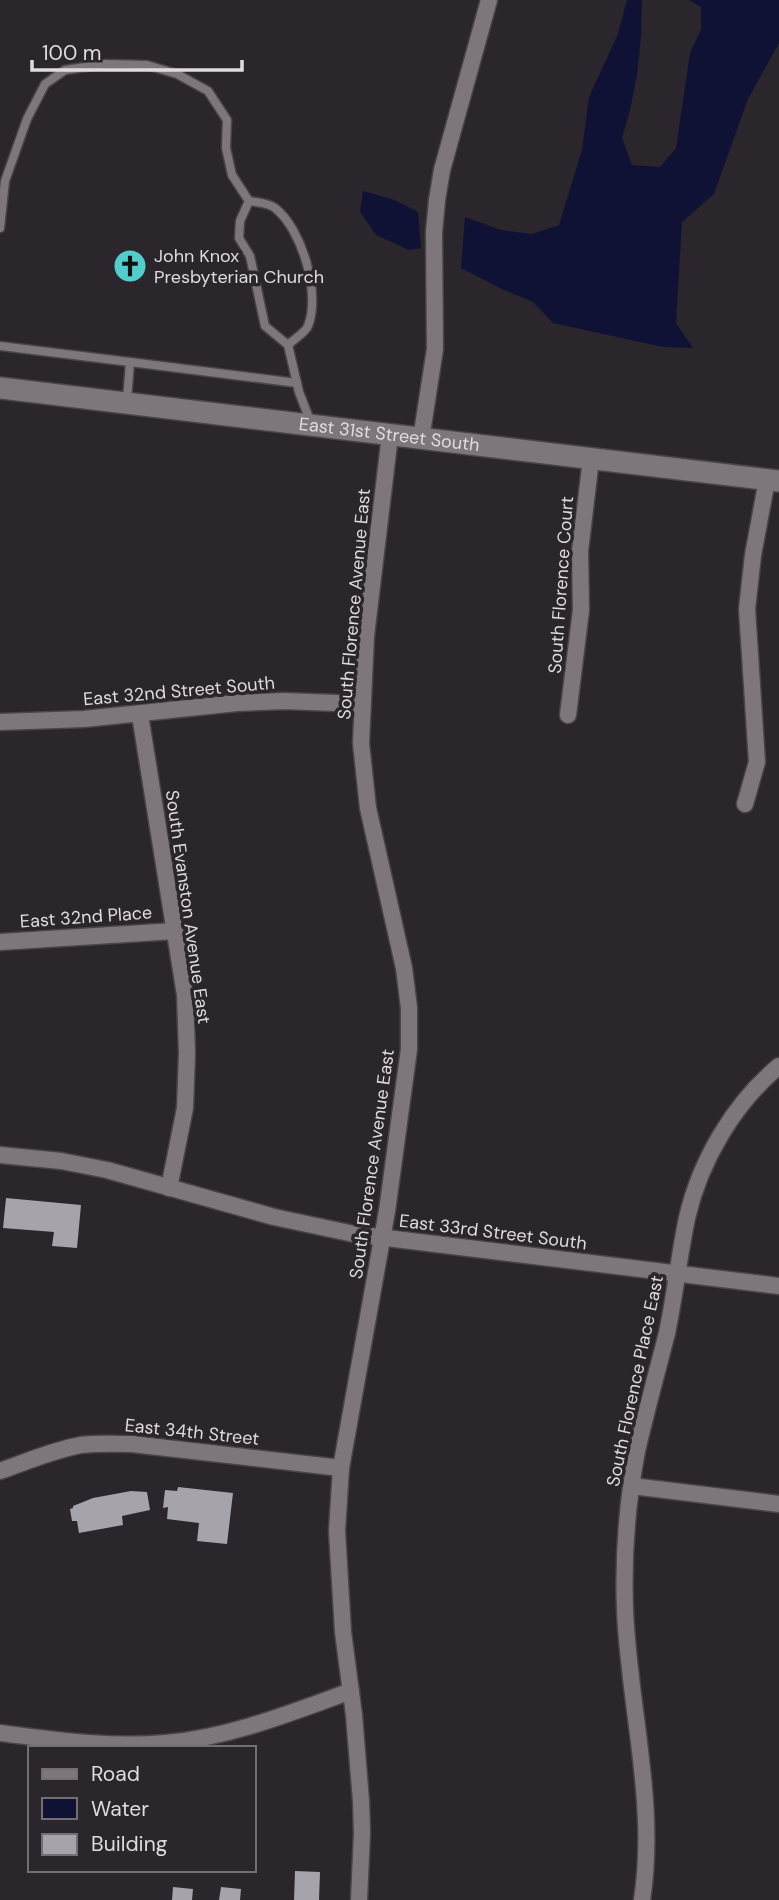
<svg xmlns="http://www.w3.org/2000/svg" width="779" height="1900" viewBox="0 0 779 1900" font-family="'DM Sans',sans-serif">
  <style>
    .water { fill: #0f1234 }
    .building { fill: #a6a3ab }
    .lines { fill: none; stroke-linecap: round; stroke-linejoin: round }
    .service-casing { stroke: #494448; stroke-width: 11 }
    .minor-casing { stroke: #494448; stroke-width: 19 }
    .secondary-casing { stroke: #494448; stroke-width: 24 }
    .service { stroke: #7d777d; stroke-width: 8 }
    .minor { stroke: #7d777d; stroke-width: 16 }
    .secondary { stroke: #7d777d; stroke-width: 21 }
    .labels { text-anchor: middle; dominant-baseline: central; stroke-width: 7; stroke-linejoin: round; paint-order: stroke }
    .poi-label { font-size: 18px; fill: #dfdbde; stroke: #2b262b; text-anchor: start }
    .street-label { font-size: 18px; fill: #dfdbde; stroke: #2b262b }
  </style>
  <rect width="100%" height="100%" fill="#2b262b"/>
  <!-- water -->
  <g class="water">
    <path d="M627,0H642L641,37L637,75L630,110L622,138L632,165L660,167L676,148L690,53L701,29V7L689,0H779V43L748,99L714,194L682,222L676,323L693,348L663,347L553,323L533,302L502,289L461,268L465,217L501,230L532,234L559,225L582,150L589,97L618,34Z"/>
    <path d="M363,191L395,200L418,212L421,248L409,250L376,235L360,212Z"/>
  </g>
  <!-- building -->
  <g class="building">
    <path d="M6,1198L81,1205L77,1248L52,1246L54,1232L3,1228Z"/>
    <path d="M178,1487L233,1493L227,1544L197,1541L199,1523L167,1519L168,1507L163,1508L165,1490L177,1491Z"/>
    <path d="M131,1491L147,1492L150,1510L122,1516L123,1525L79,1533L77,1521H72L70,1509L73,1508V1506L93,1498Z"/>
    <path d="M295,1871L320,1872L319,1900H294Z"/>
    <path d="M173,1887L193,1889L192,1900H172Z"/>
    <path d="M221,1887L241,1889L240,1900H219Z"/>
  </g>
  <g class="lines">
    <defs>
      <g id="service">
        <path d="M249,201C256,202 269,203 275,208C302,229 321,294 308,326C305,333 294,339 288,345"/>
        <path d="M0,228L5,181L27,119L45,84L65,70L106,64L147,65L177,74L208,91L227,120L226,148L232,175L249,201L240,221L239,238L250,256L265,326L288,345L299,392L311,423"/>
        <path d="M0,346L130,362L127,400"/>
        <path d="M130,362L297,383"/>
      </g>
      <g id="minor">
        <path d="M421,439L435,349L434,232L437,200L442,170L489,0"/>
        <path d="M140,715L185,995L187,1053L185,1108L169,1188"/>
        <path d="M568,715L581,610L580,551L591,459"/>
        <path d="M0,722L84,719L237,703L284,701L362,704"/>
        <path d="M745,804L757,762L747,609L753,555L767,480"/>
        <path d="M0,942L175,931"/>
        <path d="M0,1155L61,1161L107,1170L274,1217L354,1234L779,1286"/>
        <path d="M0,1471C26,1462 53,1450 81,1445C98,1443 115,1444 132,1444L341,1468"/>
        <path d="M632,1486L779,1504"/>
        <path d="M0,1733C55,1740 111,1748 166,1743C231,1737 290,1713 351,1691"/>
        <path d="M359,1900L362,1833L361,1801L354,1715L343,1632L337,1531L341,1468L387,1211L409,1049V1008L404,968L368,808L361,743L366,636L390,435"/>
        <path d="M642,1900C657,1803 629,1707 625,1610C623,1557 627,1503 637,1451C646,1412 657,1372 667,1333C675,1295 679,1256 687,1218C700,1161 734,1103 779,1066"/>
      </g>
      <g id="secondary">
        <path id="s1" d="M0,388L779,481"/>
      </g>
    </defs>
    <!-- service casing -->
    <use href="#service" class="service-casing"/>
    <!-- minor casing -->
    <use href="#minor" class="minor-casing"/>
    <!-- secondary casing -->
    <use href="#secondary" class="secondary-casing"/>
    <!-- service -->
    <use href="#service" class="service"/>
    <!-- minor -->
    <use href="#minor" class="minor"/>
    <!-- secondary -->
    <use href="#secondary" class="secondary"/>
  </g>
  <!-- icons -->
  <defs>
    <symbol id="church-disc" viewBox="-11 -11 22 22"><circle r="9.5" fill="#52cdcc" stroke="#2b262b"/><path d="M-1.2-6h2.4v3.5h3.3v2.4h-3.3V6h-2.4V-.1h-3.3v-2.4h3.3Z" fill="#111"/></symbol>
  </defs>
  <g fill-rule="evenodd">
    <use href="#church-disc" x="111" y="247" width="38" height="38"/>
  </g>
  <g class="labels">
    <!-- poi labels -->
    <g class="poi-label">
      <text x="154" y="256">John Knox<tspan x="154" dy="21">Presbyterian Church</tspan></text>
    </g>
    <!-- street labels -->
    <g class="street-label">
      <text stroke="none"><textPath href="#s1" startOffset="392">East 31st Street South</textPath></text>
      <text transform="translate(561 585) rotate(-86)">South Florence Court</text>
      <text transform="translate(354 604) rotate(-85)">South Florence Avenue East</text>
      <text transform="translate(179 691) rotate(-5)">East 32nd Street South</text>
      <text transform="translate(188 907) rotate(82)">South Evanston Avenue East</text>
      <text transform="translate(86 917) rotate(-4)">East 32nd Place</text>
      <text transform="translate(372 1164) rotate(-82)">South Florence Avenue East</text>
      <text transform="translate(493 1232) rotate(7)">East 33rd Street South</text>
      <text transform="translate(635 1381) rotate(-78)">South Florence Place East</text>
      <text transform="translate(192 1432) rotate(6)">East 34th Street</text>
    </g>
  </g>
  <!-- legend -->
  <rect x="28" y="1746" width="228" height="126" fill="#2b262b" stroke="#736e73" stroke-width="2"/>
  <rect x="42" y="1769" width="35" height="10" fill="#7d777d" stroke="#736e73" stroke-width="2"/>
  <text x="91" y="1781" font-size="21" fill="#dfdbde">Road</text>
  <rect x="42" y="1798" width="35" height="21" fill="#0f1234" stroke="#736e73" stroke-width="2"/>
  <text x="91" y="1816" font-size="21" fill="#dfdbde">Water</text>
  <rect x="42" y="1834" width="35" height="21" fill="#a6a3ab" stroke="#736e73" stroke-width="2"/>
  <text x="91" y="1851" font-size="21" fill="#dfdbde">Building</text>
  <!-- scale -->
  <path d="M32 60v10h210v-10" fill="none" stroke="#dfdbde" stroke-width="3.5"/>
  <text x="42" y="60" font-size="21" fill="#dfdbde" stroke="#2b262b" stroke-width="5" paint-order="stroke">100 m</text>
</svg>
